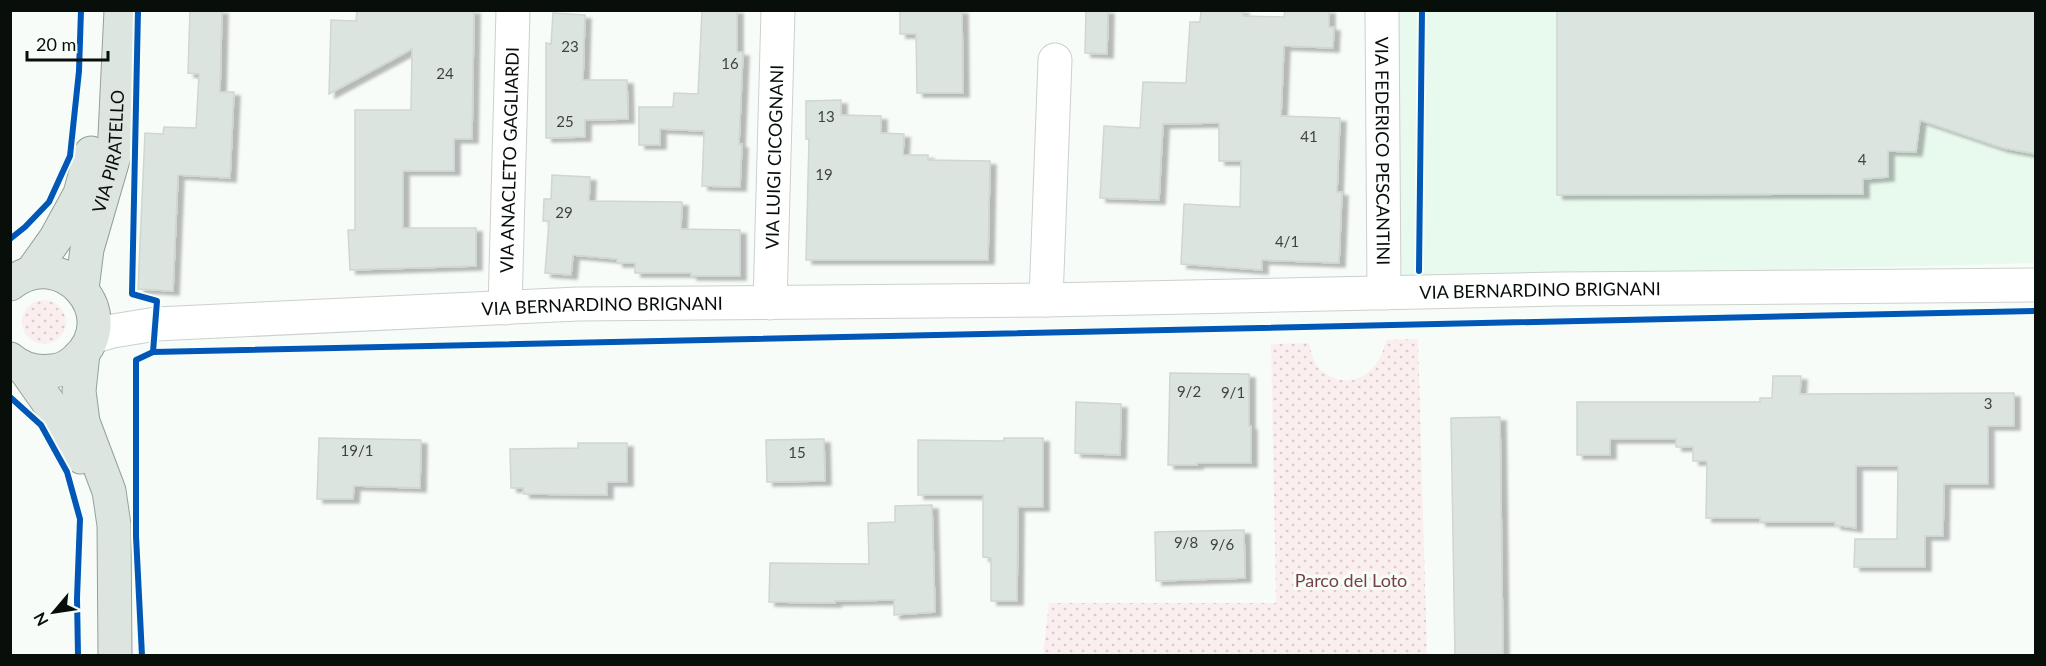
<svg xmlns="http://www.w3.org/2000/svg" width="2046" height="666" viewBox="0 0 2046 666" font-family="Lato,sans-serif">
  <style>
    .built { fill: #e8f9ed }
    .green { fill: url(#green-dots) }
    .building { fill: #dbe4de; stroke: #d0d6d2; stroke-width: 1.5; filter: url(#shadow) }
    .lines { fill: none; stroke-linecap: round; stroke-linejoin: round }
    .minor-casing { stroke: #cbd1cc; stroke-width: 35 }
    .major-casing { stroke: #93a198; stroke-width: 35 }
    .minor { stroke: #fefffe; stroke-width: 33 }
    .major { stroke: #dde5e0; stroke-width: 33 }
    .cycleway-casing { stroke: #f6fef8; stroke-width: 10 }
    .cycleway { stroke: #0057b8; stroke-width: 6 }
    .labels { text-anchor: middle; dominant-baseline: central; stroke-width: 6; stroke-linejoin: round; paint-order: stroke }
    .number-label { font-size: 15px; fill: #3d443e }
    .street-label { font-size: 18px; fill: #080e09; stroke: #f6fef8 }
    .park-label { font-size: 18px; fill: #7a3f46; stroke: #f6fef8 }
  </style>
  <defs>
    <pattern id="green-dots" width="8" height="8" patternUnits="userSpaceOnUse" patternTransform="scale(1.5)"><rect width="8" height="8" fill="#faefee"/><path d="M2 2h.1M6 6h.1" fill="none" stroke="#d5cccb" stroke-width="1.8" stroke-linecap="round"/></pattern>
    <filter id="shadow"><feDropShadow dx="6" dy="4" stdDeviation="1.5" flood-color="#0004"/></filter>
  </defs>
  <rect width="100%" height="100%" fill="#f8fcf9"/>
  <!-- built -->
  <path class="built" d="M1399,11H2035V263L1399,280Z"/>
  <!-- green -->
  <g class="green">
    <circle cx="44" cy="322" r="22"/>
    <path d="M1418,339L1427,655H1043L1049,603H1276L1271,344L1309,343C1311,352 1313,362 1320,369C1349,395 1380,373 1386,340Z"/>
  </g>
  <!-- building -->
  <g class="building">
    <path d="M190,10H222L220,92H234L230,178L178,175L173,291L138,289L145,133L163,134L164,127L196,128L199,74L188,73Z"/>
    <path d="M357,10H474L472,139H454V171H403V228H476V266L350,270L348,230H355V110H411L412,49L329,94L331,20L356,21Z"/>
    <path d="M702,10H737V52H743L739,144H742L740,187L702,186L704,131L660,129V145H639V107H673L674,93L698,94Z"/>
    <path d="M900,10H962L963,93H917L916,34H900Z"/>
    <path d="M1086,10H1108L1107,54L1085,53Z"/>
    <path d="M1201,10H1243V16L1284,17L1285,10H1329V27H1334L1333,48L1284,46L1281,116L1340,118L1337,192H1342L1339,263L1262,260V270L1181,264L1184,204L1240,207L1241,161H1219V123L1163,124L1159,200L1100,198L1104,126L1140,128L1143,82L1186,83L1190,22H1200Z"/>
    <path d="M1557,10H2036V154L2003,148L1920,120L1916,152L1888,151V177L1863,179V194L1557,195Z"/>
    <path d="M553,13L585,15L583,80H627L628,119L585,120V137L546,138V43L551,44Z"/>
    <path d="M841,100V115L881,116V133L904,134L903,155H928V160L990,161L988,260H806L809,139H806V101Z"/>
    <path d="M552,175L590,177L589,201L682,202L681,229L740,230V276H691V273H635V263H617V259L573,255L571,275L545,273L549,221H543L544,199H551Z"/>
    <path d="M1170,373L1249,374V426H1251V463H1197V465H1168Z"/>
    <path d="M1773,376H1801L1800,394L2014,393V426H1988V484H1944L1943,536H1925V567H1854L1855,539H1897L1898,466H1856V528L1835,525V522H1760V518H1706L1707,461H1693V447H1676V439H1610V455H1577V402H1760V398H1772Z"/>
    <path d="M1076,402L1121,404L1120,455L1075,453Z"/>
    <path d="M1500,417L1503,656H1455L1451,418Z"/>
    <path d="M319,438L421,440L420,488L354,486L353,499H317Z"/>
    <path d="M1004,438H1043V507H1018L1017,601H991V558L983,557V495H918V440L1004,441Z"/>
    <path d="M824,439L825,481L767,482L766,440Z"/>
    <path d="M578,443H627V482H607V495L524,494L523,488H511L510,449L578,448Z"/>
    <path d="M932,505L935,612L894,615V600L835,601V603L769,602L770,563L869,564L868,523L895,522V506Z"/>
    <path d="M1244,530L1245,578L1156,581L1155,532Z"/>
  </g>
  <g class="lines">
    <defs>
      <g id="minor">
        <path id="s1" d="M1382,10L1384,293"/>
        <path d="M1046,300L1055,60"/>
        <path id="s2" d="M770,303L778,10"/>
        <path id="s3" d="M505,308L513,10"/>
        <path id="s4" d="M92,337L113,331L156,324L578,304L1046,300L1559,289L2036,285"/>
      </g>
      <g id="major">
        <path d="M31,273L56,238L80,194L91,153"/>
        <path d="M10,284C62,243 125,315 77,359C71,365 62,370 53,371C38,373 22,370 10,359"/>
        <path id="s5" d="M82,289L87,249L114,156L121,10"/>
        <path d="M83,353L79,391L83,422L109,491L114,525L115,656"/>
        <path d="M24,368L55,412L81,457"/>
      </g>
    </defs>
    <!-- minor casing -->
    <use href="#minor" class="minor-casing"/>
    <!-- major casing -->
    <use href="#major" class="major-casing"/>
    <!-- minor -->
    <use href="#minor" class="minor"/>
    <!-- major -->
    <use href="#major" class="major"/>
    <defs>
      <g id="cycleway">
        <path d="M138,10L132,294L157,301L153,352L136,360V536L142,656"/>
        <path d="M10,239L25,227L49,202L70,156L79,71L81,10"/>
        <path d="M1419,271L1422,10"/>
        <path d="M153,352L2036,311"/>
        <path d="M10,397L41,425L67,472L80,519L77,598L78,656"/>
      </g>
    </defs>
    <!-- cycleway casing -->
    <use href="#cycleway" class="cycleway-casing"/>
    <!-- cycleway -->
    <use href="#cycleway" class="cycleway"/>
  </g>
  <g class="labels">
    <!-- number labels -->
    <g class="number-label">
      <text x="570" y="46">23</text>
      <text x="730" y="63">16</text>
      <text x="445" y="73">24</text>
      <text x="826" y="116">13</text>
      <text x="565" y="121">25</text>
      <text x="1309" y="136">41</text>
      <text x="1862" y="159">4</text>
      <text x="824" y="174">19</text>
      <text x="564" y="212">29</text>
      <text x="1287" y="241">4/1</text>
      <text x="1189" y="391">9/2</text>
      <text x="1233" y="392">9/1</text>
      <text x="1988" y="403">3</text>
      <text x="357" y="450">19/1</text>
      <text x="797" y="452">15</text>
      <text x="1186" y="542">9/8</text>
      <text x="1222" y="544">9/6</text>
    </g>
    <!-- street labels -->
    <g class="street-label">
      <text stroke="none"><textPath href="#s5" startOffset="141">VIA PIRATELLO</textPath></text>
      <text stroke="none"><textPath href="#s1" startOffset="141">VIA FEDERICO PESCANTINI</textPath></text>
      <text stroke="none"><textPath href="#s2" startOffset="146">VIA LUIGI CICOGNANI</textPath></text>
      <text stroke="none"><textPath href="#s3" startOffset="148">VIA ANACLETO GAGLIARDI</textPath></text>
      <text stroke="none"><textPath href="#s4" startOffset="1450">VIA BERNARDINO BRIGNANI</textPath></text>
      <text stroke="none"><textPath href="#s4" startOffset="512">VIA BERNARDINO BRIGNANI</textPath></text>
    </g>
    <!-- park labels -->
    <g class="park-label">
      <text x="1351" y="580">Parco del Loto</text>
    </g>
  </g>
  <!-- border -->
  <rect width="2046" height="666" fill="none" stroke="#080e09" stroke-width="24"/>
  <!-- north arrow -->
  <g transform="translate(54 612) rotate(241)" stroke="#f6fef8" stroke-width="4.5" paint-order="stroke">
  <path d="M0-4.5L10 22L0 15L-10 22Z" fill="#080e09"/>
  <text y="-9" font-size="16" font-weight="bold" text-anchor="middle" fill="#080e09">N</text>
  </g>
  <!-- scale -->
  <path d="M27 51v9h81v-9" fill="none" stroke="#080e09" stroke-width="3"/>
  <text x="36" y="51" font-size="18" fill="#080e09" stroke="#f6fef8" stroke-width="4.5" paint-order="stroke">20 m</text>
</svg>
